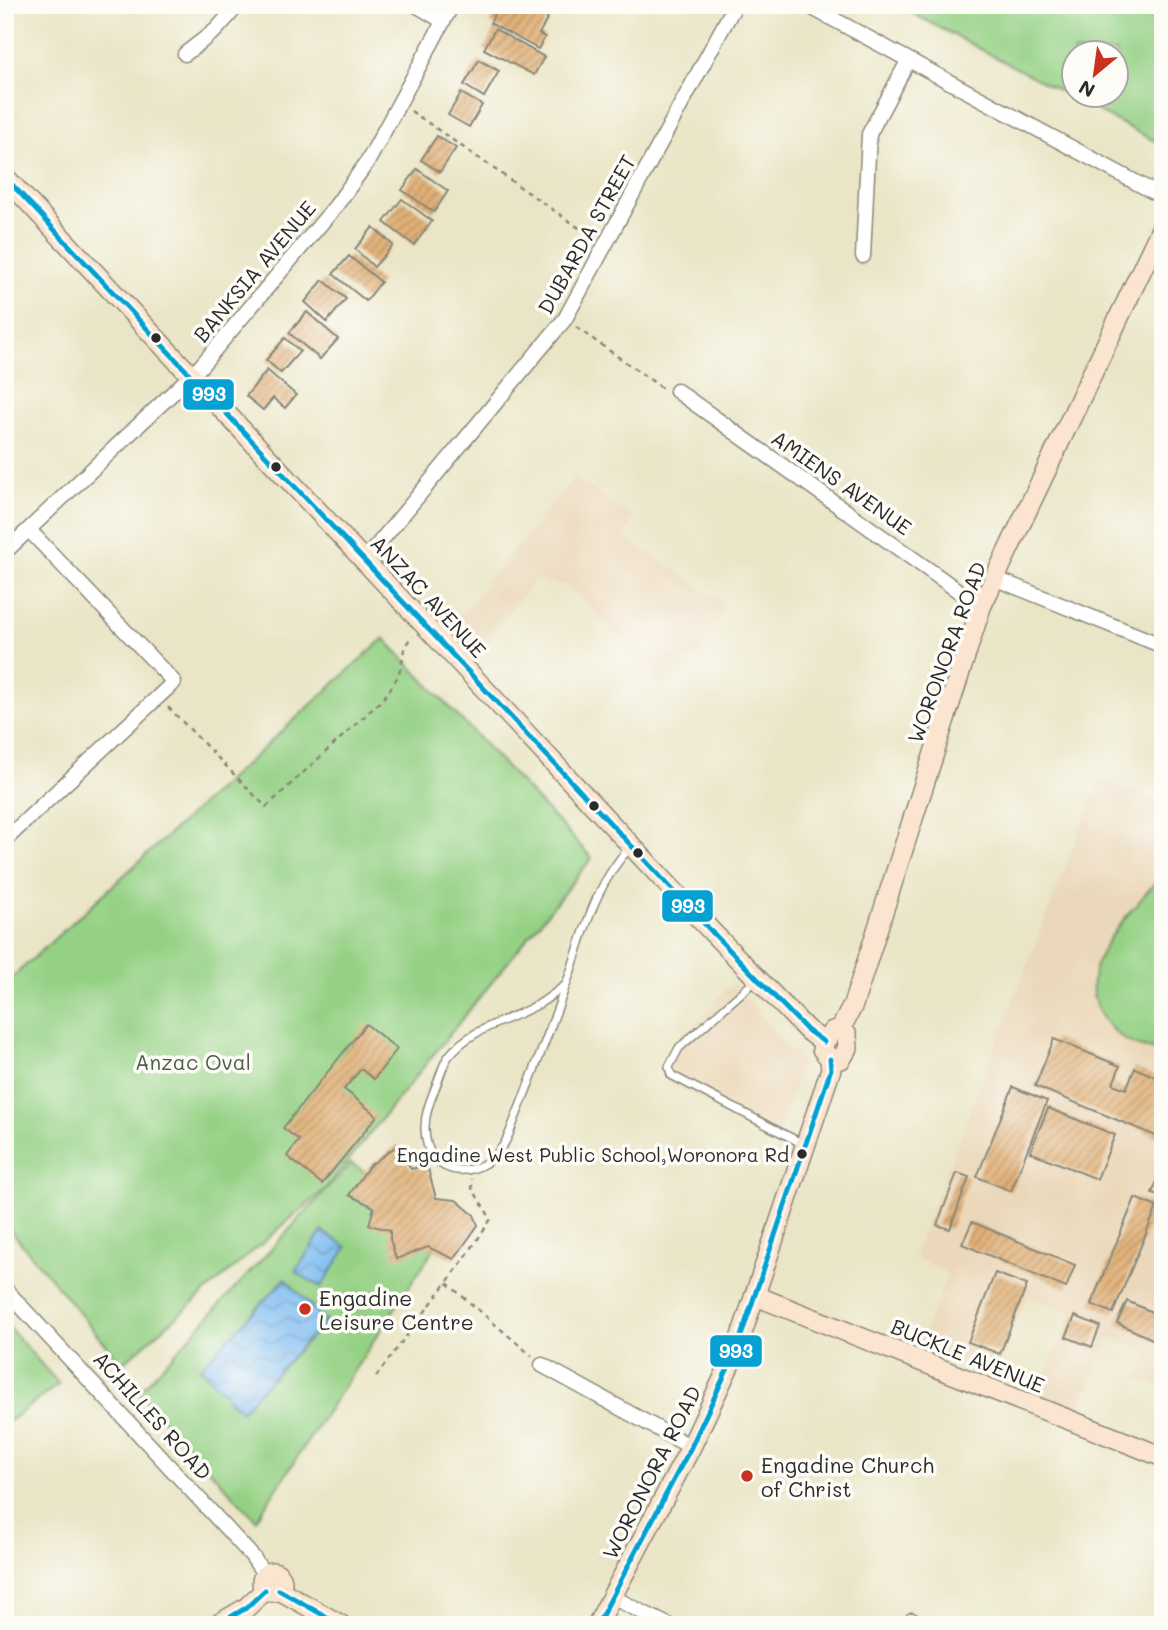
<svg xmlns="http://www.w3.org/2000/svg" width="1168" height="1630" viewBox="0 0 1168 1630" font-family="Mali,sans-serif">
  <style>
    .built { fill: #ebd8ba }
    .green { fill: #95d185; stroke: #607e58; stroke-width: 2; fill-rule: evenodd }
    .water { fill: url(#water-waves); stroke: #55748e; stroke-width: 2 }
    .building { fill: url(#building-hatch) }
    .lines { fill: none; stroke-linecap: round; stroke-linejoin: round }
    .lane-casing { stroke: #8a8878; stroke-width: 10 }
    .street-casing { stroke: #8a8878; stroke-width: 17 }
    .secondary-casing { stroke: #8a8878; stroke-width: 22 }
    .path { stroke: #8a8878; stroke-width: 2.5; stroke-dasharray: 5 5; stroke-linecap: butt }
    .lane { stroke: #fff; stroke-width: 7 }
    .street { stroke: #fff; stroke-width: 14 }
    .secondary { stroke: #fce5d0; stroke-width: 19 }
    .bus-1-casing { stroke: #fdfcf7; stroke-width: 10 }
    .bus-1 { stroke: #06a0d2; stroke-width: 5 }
    .bus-dot { fill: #2b2b2b; stroke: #fdfcf7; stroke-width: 2.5 }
    .poi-dot { fill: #c8321e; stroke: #fdfcf7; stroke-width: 2.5 }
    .labels { text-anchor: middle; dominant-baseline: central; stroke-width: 7; stroke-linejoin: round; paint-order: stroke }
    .bus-label { font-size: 19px; fill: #2b2b2b; stroke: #fdfcf7; text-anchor: end }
    .street-label { font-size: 21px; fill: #2b2b2b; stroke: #fdfcf7 }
    .park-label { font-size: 21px; fill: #4b5d46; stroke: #fdfcf7 }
    .poi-label { font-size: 21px; fill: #2b2b2b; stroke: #fdfcf7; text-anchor: start }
    .line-badge { stroke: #fdfcf7; stroke-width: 2.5 }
    .badge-label { font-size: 19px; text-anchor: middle; font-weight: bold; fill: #fff }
  </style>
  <defs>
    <pattern id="water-waves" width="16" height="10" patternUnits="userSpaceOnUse" patternTransform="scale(1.75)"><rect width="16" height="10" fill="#7fbdf2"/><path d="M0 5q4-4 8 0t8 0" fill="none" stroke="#689ac4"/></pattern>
    <pattern id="building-hatch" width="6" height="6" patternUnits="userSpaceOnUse" patternTransform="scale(1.75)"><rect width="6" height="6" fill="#e1b077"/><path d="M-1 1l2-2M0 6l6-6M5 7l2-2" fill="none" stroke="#b78f62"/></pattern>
  </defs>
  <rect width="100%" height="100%" fill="#fdfcf7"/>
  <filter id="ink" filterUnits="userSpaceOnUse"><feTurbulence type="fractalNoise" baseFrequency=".0143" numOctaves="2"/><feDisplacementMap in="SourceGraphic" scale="14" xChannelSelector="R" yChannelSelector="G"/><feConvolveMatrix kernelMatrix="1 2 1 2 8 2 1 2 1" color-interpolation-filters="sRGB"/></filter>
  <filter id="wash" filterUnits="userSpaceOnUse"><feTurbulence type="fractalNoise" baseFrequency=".00686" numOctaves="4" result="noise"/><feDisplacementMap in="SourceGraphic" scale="28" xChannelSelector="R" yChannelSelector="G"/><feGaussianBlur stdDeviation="1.57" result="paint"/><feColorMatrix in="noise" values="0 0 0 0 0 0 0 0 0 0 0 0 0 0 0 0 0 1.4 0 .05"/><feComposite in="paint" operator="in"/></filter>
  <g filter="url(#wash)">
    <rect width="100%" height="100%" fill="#eae5c6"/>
    <!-- built -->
    <g class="built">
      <path d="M574,477L635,518L623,535L724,603L708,650L669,667L661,683L569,586L535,580L482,645L457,619Z"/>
      <path d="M1100,778L1163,803V1389L1138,1378L1148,1352L1110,1337L1079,1410L1038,1393L1072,1313L1027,1295L995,1375L919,1344L948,1273L913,1257Z"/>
      <path d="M733,982L802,1064L776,1138L669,1082L659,1062Z"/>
    </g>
    <!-- green -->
    <g class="green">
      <path d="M897,5H1163V124L1154,141ZM1116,52V94H1074V52Z"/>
      <path d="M384,638L592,858L325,1189L122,1364L5,1224V984Z"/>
      <path d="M1163,879V1050C1143,1050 1124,1042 1110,1027C1063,976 1122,923 1154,884Z"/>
      <path d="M351,1163L449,1226L256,1520L138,1393Z"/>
      <path d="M5,1323L59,1384L5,1424Z"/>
    </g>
    <!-- water -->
    <g class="water">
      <path d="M322,1231L347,1247L321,1287L295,1272Z"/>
      <path d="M285,1279L326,1321L241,1411L200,1368Z"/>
    </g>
    <g id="blocks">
      <!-- building -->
      <g class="building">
        <path d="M499,5H527L548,17L539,34L545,37L538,49L490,23Z"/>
        <path d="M495,29L544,57L534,75L484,49Z"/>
        <path d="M479,60L499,71L484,97L464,85Z"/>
        <path d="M461,93L482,105L469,127L448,115Z"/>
        <path d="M437,136L456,148L440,172L421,160Z"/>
        <path d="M417,169L448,191L434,212L402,190Z"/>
        <path d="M402,199L432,221L414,245L384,222Z"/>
        <path d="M373,227L393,245L374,267L355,249Z"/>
        <path d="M349,256L381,282L366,301L333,274Z"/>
        <path d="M323,280L346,299L327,322L305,302Z"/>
        <path d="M307,312L338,339L320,359L289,333Z"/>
        <path d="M285,338L300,351L281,373L266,360Z"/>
        <path d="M267,370L296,395L285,408L273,398L263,410L246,396Z"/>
        <path d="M366,1024L397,1049L374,1079L361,1069L344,1089L377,1116L322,1184L287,1156L299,1140L283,1128Z"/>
        <path d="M1054,1039L1120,1066L1113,1084L1126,1089L1135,1068L1163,1080V1139L1035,1086Z"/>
        <path d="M1013,1087L1047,1101L1011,1191L977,1177Z"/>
        <path d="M1048,1108L1115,1135L1097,1179L1030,1152Z"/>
        <path d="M398,1145L411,1169L427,1165L436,1198L456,1200L474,1215L478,1225L454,1259L428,1247L396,1259L390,1239V1230L369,1225L374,1207L349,1195L369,1166Z"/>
        <path d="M1163,1167V1197L1152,1193Z"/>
        <path d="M957,1173L969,1177L950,1229L937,1225Z"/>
        <path d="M1135,1198L1157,1207L1113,1313L1091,1304Z"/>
        <path d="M972,1222L1075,1265L1066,1288L962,1244Z"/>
        <path d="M995,1273L1027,1285L1000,1354L968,1342Z"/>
        <path d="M1127,1301L1163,1317V1344L1117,1323Z"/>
        <path d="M1075,1316L1100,1326L1092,1347L1066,1337Z"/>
      </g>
    </g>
  </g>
  <g filter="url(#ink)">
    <use href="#blocks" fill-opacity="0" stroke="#8a8878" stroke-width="2"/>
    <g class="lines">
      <defs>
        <g id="lane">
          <path d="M757,979L679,1048L669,1067L671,1075L805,1145"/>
          <path d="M566,985C557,991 549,998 539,1004C509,1021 471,1027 448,1057C443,1064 440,1077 436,1086C431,1099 425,1112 425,1127C424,1183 489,1184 509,1134C529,1084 548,1035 566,985C584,934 593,887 631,846"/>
        </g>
        <g id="street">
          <path d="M416,5L443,21"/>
          <path d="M807,5L1163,197"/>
          <path d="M185,54L216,30L238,5"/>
          <path d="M863,256L869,134L908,61"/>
          <path d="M677,391L981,607"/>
          <path d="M5,552L200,367L335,207L368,161L452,5"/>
          <path d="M365,560L565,319L735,5"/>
          <path d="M994,578L1163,646"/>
          <path d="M5,840L174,682L29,530"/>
          <path d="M5,1289L252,1556L264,1574"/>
          <path d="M542,1365L691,1447"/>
          <path d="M612,1597L668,1625"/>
          <path d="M911,1625L912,1620"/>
        </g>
        <g id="secondary">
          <path d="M5,177L714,934L807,1030L824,1042"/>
          <path d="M840,1030L853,1005L981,607L1163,225"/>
          <path d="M840,1030L847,1035L848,1048L841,1059H830L822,1049L824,1042L833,1031Z"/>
          <path d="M756,1296L1163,1457"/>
          <circle cx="272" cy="1582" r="10"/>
          <path d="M279,1590L341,1625"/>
          <path d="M217,1625L246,1608L265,1590"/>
          <path d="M597,1625L691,1447L736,1351L831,1069L830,1059"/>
        </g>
      </defs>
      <!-- lane casing -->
      <use href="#lane" class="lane-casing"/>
      <!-- street casing -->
      <use href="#street" class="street-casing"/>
      <!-- secondary casing -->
      <use href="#secondary" class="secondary-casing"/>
      <!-- path -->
      <g class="path">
        <path d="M411,111L592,237"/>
        <path d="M576,327L662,388"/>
        <path d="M168,707L266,807L382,700C390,689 398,679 401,666C405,651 401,648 413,636"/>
        <path d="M447,1283L532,1356"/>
        <path d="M376,1377C414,1324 456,1274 491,1219L472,1188V1179"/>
      </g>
      <!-- lane -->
      <use href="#lane" class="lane"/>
      <!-- street -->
      <use href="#street" class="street"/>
      <!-- secondary -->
      <use href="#secondary" class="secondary"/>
      <defs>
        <g id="bus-1">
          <path d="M5,177L714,934L807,1030L824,1042"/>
          <path d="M279,1590L341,1625"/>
          <path d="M217,1625L246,1608L265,1590"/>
          <path d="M597,1625L691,1447L736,1351L831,1069L830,1059"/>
        </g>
      </defs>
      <!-- bus-1 casing -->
      <use href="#bus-1" class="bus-1-casing"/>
      <!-- bus-1 -->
      <use href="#bus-1" class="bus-1"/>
    </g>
  </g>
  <!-- markers -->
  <g class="bus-dot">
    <circle cx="156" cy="338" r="6"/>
    <circle cx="276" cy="467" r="6"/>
    <circle cx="594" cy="806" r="6"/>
    <circle cx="638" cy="853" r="6"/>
    <circle cx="802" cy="1154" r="6"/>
  </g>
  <g class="poi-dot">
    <circle cx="305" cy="1309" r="7"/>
    <circle cx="747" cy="1476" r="7"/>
  </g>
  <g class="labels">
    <!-- bus labels -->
    <g class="bus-label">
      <text x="789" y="1154">Engadine West Public School,Woronora Rd</text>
    </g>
    <!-- street labels -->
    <g class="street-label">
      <text transform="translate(586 234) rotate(-61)">DUBARDA STREET</text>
      <text transform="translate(254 271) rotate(-50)">BANKSIA AVENUE</text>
      <text transform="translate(842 482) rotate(35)">AMIENS AVENUE</text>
      <text transform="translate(429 596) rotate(47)">ANZAC AVENUE</text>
      <text transform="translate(946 652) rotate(-70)">WORONORA ROAD</text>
      <text transform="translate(968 1355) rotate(22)">BUCKLE AVENUE</text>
      <text transform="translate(153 1415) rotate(48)">ACHILLES ROAD</text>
      <text transform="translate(651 1472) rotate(-63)">WORONORA ROAD</text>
    </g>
    <!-- park labels -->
    <g class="park-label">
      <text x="193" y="1061">Anzac Oval</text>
    </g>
    <!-- poi labels -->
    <g class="poi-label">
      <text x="319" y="1297">Engadine<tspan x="319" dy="24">Leisure Centre</tspan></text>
      <text x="761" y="1464">Engadine Church<tspan x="761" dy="24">of Christ</tspan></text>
    </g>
  </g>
  <g class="line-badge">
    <rect x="182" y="378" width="53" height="33" rx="7" fill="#06a0d2"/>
    <rect x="661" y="889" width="53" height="34" rx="7" fill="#06a0d2"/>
    <rect x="709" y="1334" width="54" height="34" rx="7" fill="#06a0d2"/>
  </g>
  <g class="badge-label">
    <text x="209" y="401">993</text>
    <text x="688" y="913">993</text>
    <text x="736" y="1358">993</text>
  </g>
  <!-- margin -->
  <rect width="1168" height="1630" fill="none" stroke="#fdfcf7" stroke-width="28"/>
  <!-- north arrow -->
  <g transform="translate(1095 74) rotate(209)"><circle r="33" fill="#fdfcf7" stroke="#a9a8a5" stroke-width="2"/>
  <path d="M0-5L12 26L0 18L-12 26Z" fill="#c8321e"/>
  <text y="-10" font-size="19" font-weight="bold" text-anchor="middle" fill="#2b2b2b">N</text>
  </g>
</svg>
